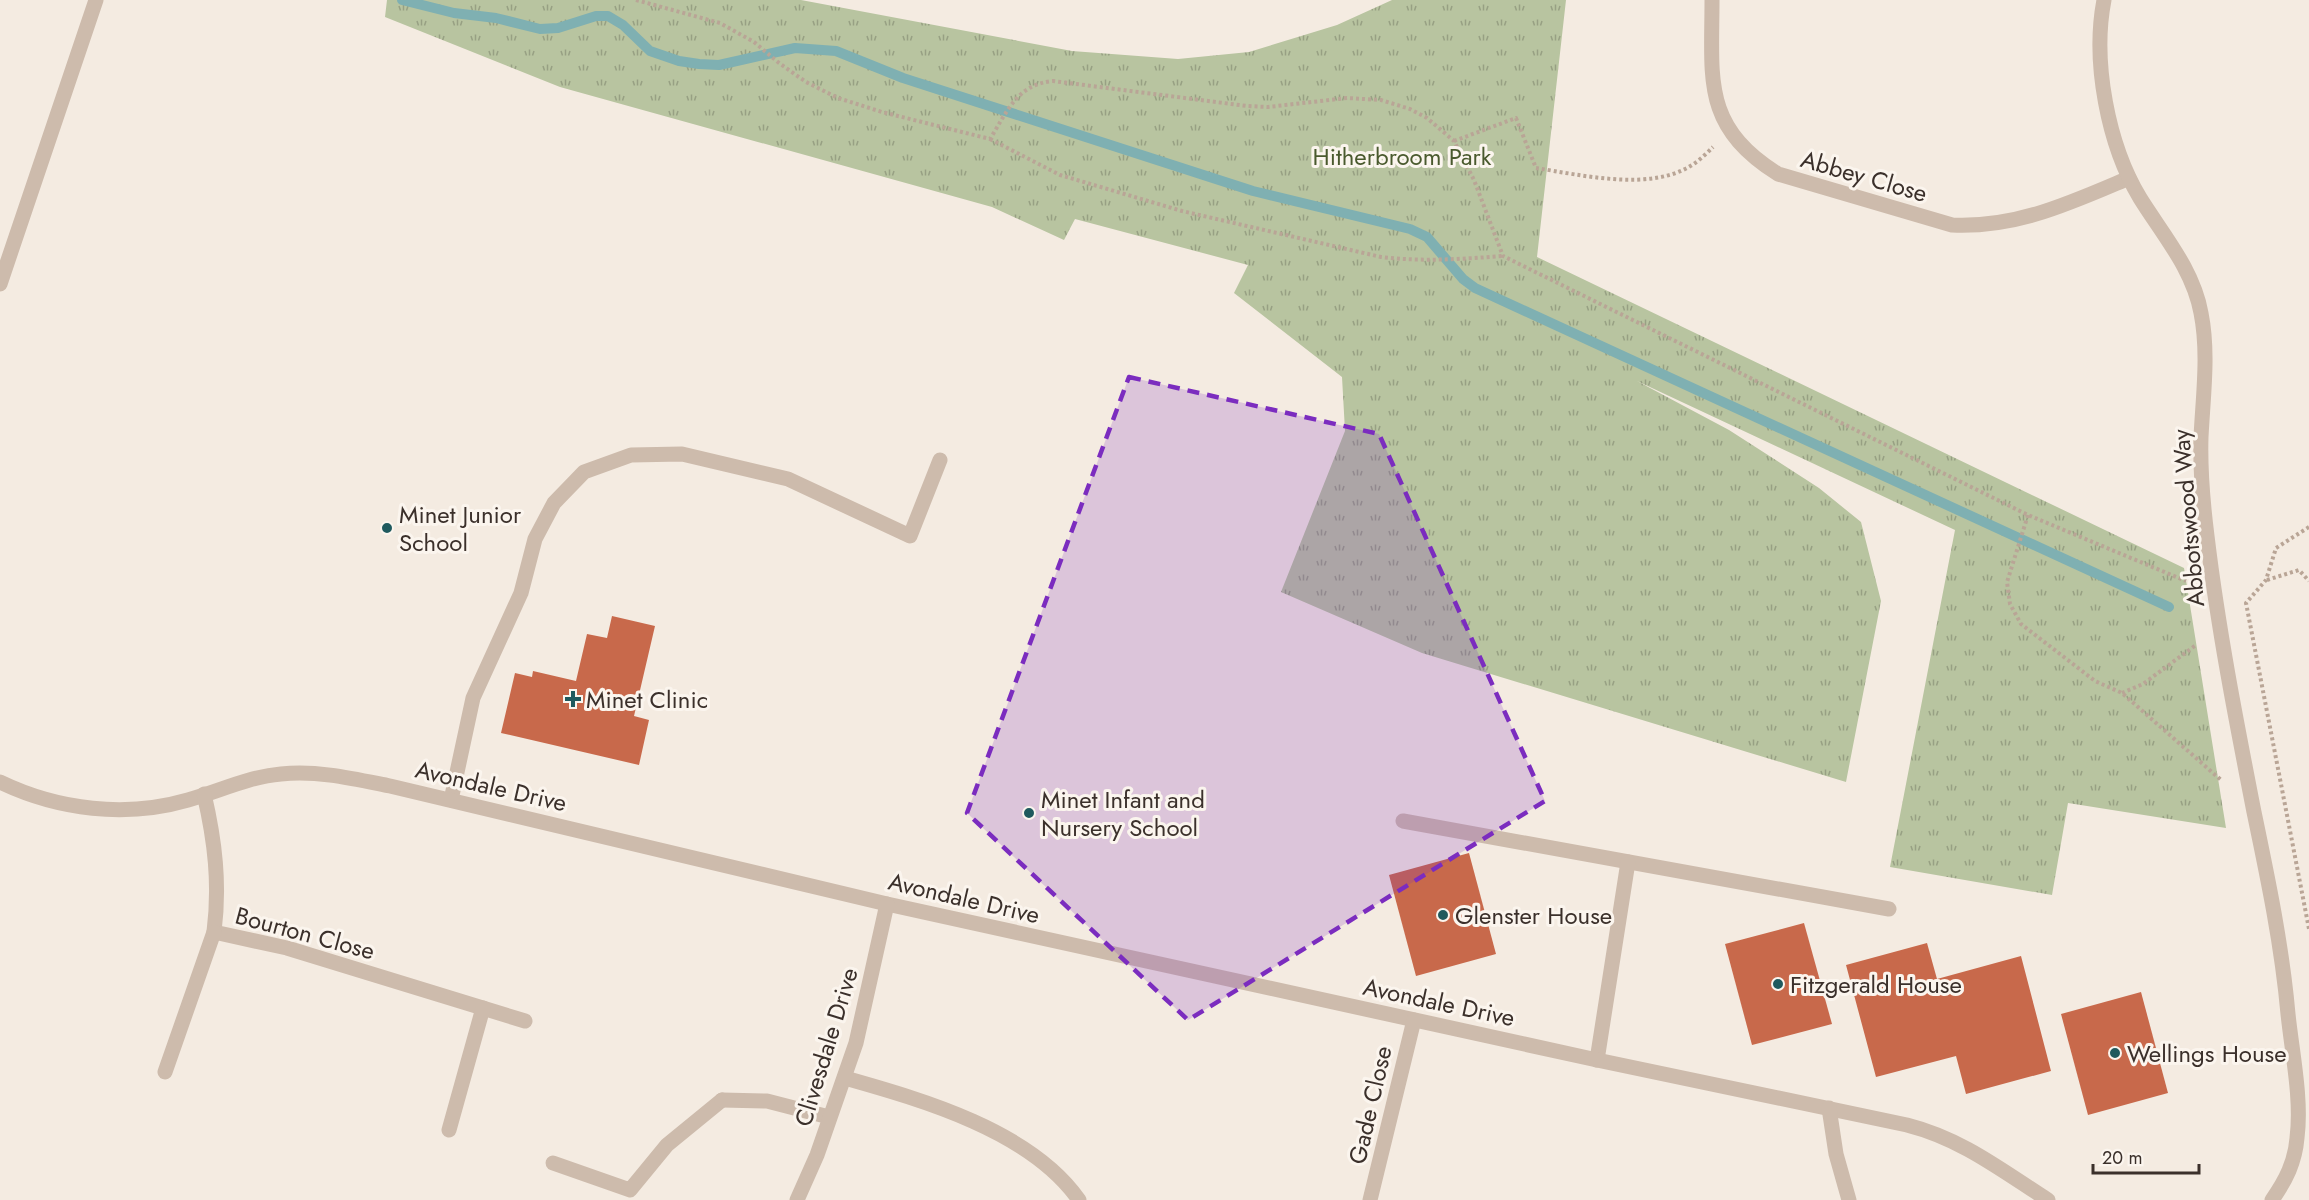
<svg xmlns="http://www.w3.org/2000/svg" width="2309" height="1200" viewBox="0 0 2309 1200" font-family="Jost,sans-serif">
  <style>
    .grass { fill: url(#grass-tufts) }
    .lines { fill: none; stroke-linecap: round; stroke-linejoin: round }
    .stream { stroke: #7fb0b2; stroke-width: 10 }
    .building { fill: #c8694b }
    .path { stroke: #b9a596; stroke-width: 4; stroke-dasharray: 3 3; stroke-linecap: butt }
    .service { stroke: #cdbbac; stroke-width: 15 }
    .minor { stroke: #cdbbac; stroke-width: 15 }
    .marked { fill: #7b2cbf; fill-opacity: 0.2; stroke: #7b2cbf; stroke-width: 4.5; stroke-dasharray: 12 8; stroke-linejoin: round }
    .poi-dot { fill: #1f5a5e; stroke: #fbf5ee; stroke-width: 2 }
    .labels { text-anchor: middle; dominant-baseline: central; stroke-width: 6; stroke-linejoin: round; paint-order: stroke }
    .park-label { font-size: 24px; fill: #4a5a2e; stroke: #fbf5ee }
    .street-label { font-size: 24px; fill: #3b302b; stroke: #fbf5ee }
    .poi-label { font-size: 24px; fill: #3b302b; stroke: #fbf5ee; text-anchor: start }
  </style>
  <defs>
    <pattern id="grass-tufts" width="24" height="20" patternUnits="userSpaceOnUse" patternTransform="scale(1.5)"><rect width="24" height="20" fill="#b8c4a0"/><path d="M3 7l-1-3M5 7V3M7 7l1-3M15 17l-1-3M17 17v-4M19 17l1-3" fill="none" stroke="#97a083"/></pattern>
  </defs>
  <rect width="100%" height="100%" fill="#f4ebe1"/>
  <!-- grass -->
  <path class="grass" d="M387,0H801L1072,51L1178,59L1249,52L1337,25L1392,0H1566L1537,257L2184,568L2226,828L2068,803L2052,895L1890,867L1955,530L1637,381L1729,430L1819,488L1861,522L1881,601L1846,782L1422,653L1281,592L1345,431L1342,377L1234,293L1248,265L1075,219L1064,240L992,207L560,87L385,17Z"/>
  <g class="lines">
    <!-- stream -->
    <path class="stream" d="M402,0L454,13L496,18L540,29L558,28L596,16H608L623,25L650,51L679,61L699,64L719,65L795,48L836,51L903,78L1253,191L1410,229L1427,237L1463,279L1475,288L2169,607"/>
  </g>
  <!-- building -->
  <g class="building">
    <path d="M612,616L655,626L634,716L649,720L639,765L501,733L515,673L532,677L533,671L576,681L587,634L607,638Z"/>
    <path d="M1469,853L1496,954L1416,976L1389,875Z"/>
    <path d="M1804,923L1832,1024L1752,1045L1725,944Z"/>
    <path d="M1927,943L1937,979L2021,956L2051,1071L1966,1094L1956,1056L1876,1077L1846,965Z"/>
    <path d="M2141,992L2168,1093L2088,1115L2061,1014Z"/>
  </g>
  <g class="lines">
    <!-- path -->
    <g class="path">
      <path d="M636,0L720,23L754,42L779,63L806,82L838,98L882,112L990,139C1007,112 1017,84 1053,81L1247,106L1268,107L1347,98L1381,100L1410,109L1427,118L1454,141L1474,180L1503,256L2028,515L2186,581"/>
      <path d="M990,139L1060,175L1182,211L1381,257C1423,262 1462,259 1503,256"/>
      <path d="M1454,141L1516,118L1536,168C1582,175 1650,192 1692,165C1700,160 1707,153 1713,147"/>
      <path d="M2028,515L2007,582L2010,604L2021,624L2095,681L2122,693L2221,780"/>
      <path d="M2309,527L2276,548L2266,580L2246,603L2309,929"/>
      <path d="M2267,580L2299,570L2309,581"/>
      <path d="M2122,693L2143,684L2196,645"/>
    </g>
    <!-- service -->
    <g class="service">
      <path d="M451,800L473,698L521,593L535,539L554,503L584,472L631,455L682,454L788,479L910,536L940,460"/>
      <path d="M1403,821L1889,909"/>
      <path d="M1597,1060L1628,862"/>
      <path d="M553,1163L630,1190L667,1145L722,1100"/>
    </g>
    <!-- minor -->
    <g class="minor">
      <path d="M1712,0C1712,80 1702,126 1778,174L1952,225C2017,228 2070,203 2129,178"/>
      <path d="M2104,0C2092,62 2108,145 2140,198C2163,235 2193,269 2201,313C2209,353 2203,396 2201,437C2200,469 2203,504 2207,536C2218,628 2236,720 2254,812C2268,879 2282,946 2288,1014C2292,1053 2302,1099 2297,1138C2295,1162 2286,1180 2272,1200"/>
      <path d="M0,284L96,0"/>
      <path d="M0,782C58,810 126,818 188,800C220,791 248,777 281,774C318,770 355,779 390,786L887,904L1597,1060L1907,1125C1962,1139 2001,1170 2048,1200"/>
      <path d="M204,794C215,841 220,884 214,932L287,948L525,1021"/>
      <path d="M165,1072L214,932"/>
      <path d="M845,1078C923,1100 1031,1131 1079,1200"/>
      <path d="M722,1100L767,1101L829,1117"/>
      <path d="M1829,1108L1836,1154L1849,1200"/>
      <path d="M449,1130L483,1008"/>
      <path d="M797,1200L817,1155L856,1043L887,904"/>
      <path d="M1370,1200L1414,1020"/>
    </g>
  </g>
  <!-- marked area -->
  <path class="marked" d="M1129,377L1379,434L1545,801L1188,1020L967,813Z"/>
  <!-- markers -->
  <g class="poi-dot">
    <circle cx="387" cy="528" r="6"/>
    <path d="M570 690h6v6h6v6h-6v6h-6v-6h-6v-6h6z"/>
    <circle cx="1029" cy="813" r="6"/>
    <circle cx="1443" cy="915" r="6"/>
    <circle cx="1778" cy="984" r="6"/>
    <circle cx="2115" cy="1053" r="6"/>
  </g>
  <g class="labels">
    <!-- park labels -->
    <g class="park-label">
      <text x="1402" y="156">Hitherbroom Park</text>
    </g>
    <!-- street labels -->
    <g class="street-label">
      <text transform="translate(1864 176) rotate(16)">Abbey Close</text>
      <text transform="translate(2188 518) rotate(-95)">Abbotswood Way</text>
      <text transform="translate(491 786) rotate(13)">Avondale Drive</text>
      <text transform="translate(964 898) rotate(13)">Avondale Drive</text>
      <text transform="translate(305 933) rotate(15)">Bourton Close</text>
      <text transform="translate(1439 1002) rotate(12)">Avondale Drive</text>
      <text transform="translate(826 1047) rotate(-73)">Clivesdale Drive</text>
      <text transform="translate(1370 1105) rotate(-77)">Gade Close</text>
    </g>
    <!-- poi labels -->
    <g class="poi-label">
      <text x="399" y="514">Minet Junior<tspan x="399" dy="28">School</tspan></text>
      <text x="586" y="699">Minet Clinic</text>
      <text x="1041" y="799">Minet Infant and<tspan x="1041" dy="28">Nursery School</tspan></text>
      <text x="1455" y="915">Glenster House</text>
      <text x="1790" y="984">Fitzgerald House</text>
      <text x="2127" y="1053">Wellings House</text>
    </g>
  </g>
  <!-- scale -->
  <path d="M2093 1164v9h106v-9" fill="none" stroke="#3b302b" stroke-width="3"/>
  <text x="2102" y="1164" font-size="18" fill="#3b302b" stroke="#fbf5ee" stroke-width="4.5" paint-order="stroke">20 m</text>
</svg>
